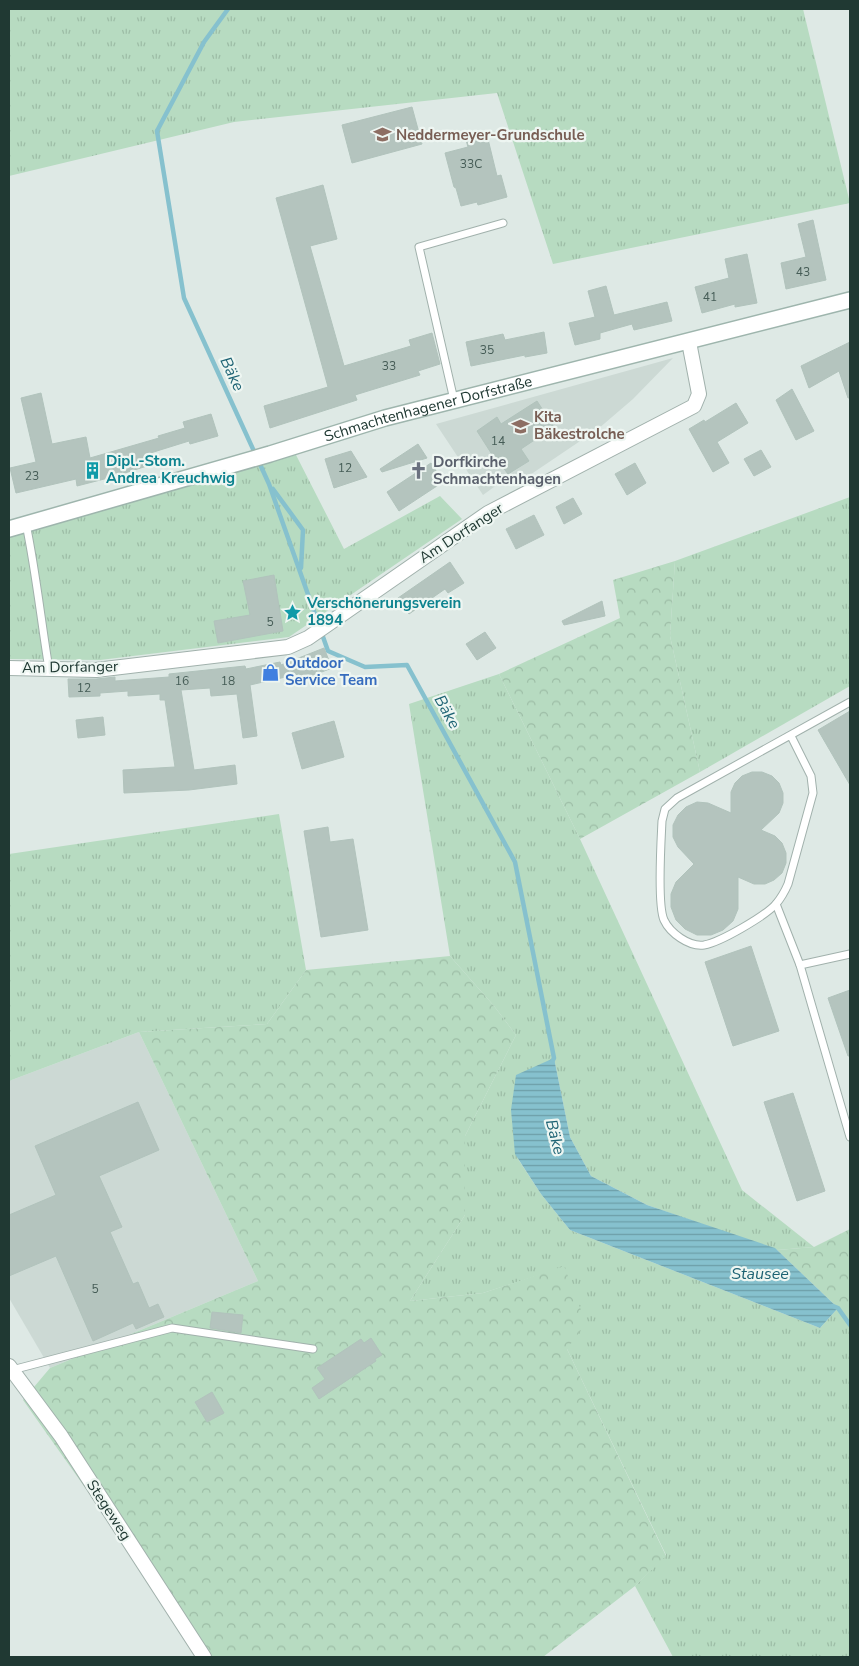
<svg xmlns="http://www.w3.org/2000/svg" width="859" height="1666" viewBox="0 0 859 1666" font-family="'Nunito Sans',sans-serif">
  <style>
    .built { fill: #ccd9d4 }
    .grass { fill: url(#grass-tufts) }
    .forest { fill: url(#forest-crowns) }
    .water { fill: url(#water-rules) }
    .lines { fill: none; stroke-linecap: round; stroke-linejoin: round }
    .stream { stroke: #86c1ce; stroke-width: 4.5 }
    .building { fill: #b4c4be; stroke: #b1c3bc }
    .service-casing { stroke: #a1b1ac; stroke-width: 9 }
    .minor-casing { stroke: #a1b1ac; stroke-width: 16 }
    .secondary-casing { stroke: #9eb5ad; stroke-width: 18 }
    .service { stroke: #fff; stroke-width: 7 }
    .minor { stroke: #fff; stroke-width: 14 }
    .secondary { stroke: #fff; stroke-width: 15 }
    .labels { text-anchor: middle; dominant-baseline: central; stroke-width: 4.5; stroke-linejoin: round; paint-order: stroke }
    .number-label { font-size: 12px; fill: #455c56 }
    .education-label { font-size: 15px; font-weight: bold; fill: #785e54; stroke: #eef6f2; text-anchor: start }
    .street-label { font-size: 15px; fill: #203933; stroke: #eef6f2 }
    .culture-label { font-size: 15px; font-weight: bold; fill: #0d838f; stroke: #eef6f2; text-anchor: start }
    .worship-label { font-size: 15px; font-weight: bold; fill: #5b616d; stroke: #eef6f2; text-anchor: start }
    .shop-label { font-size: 15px; font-weight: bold; fill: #366cbe; stroke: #eef6f2; text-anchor: start }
    .water-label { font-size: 16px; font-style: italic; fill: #1c6273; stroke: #eef6f2 }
  </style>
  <defs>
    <pattern id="grass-tufts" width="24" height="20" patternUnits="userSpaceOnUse" patternTransform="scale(1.25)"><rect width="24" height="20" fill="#b7dbc1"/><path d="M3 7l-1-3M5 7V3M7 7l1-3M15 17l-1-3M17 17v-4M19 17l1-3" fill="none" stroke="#9dbda6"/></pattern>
    <pattern id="forest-crowns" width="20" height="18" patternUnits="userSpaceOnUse" patternTransform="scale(1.25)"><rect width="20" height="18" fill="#b7dbc1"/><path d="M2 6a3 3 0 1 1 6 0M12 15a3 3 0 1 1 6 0" fill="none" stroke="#9dbda6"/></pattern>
    <pattern id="water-rules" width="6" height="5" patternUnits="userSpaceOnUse" patternTransform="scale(1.25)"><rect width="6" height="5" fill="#86c1ce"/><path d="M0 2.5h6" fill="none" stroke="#6d9ea8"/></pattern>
  </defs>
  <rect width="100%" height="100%" fill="#dee9e5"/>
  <!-- built -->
  <g class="built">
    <path d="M673,358L633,399L598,429L515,485L509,476L483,495L436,424Z"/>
    <path d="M139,1032L258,1281L50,1368L9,1298V1081Z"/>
  </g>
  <!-- grass -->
  <g class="grass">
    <path d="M9,9H803L850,203L553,264L497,93L234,122L9,176Z"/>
    <path d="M296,455L344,549L440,496L462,519L289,637L100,660L9,659V536Z"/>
    <path d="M850,497V686L700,772L670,636L675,561Z"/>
    <path d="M499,674L580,839L742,1190L814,1247L777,1250L647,1205L591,1176L570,1137L554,1058L518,1159L541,1194L570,1230L820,1328L838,1308L850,1323V1657H673L635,1586L666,1555L567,1349L564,1267L483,1293L410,1301L465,1215V1136L516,1035L494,1006L450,956L409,704Z"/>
    <path d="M279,814L306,970L267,1024L139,1032L9,1081V854Z"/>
  </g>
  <!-- forest -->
  <g class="forest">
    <path d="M675,561L670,636L700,772L580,839L499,674L620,618L613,580Z"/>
    <path d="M450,956L494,1006L516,1035L465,1136V1215L410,1301L483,1293L564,1266L586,1323L567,1349L666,1556L635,1586L543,1657H205L23,1400L50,1368L258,1281L139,1032L267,1024L306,970Z"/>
    <path d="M850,1229V1323L838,1308L777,1250L814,1247Z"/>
  </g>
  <!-- water -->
  <path class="water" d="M554,1058L570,1137L591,1176L647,1205L775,1248L838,1308L820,1328L570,1230L541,1194L515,1154L511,1110L516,1075Z"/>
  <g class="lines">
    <!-- stream -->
    <g class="stream">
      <path d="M228,9L204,42L157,131L184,298L269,484L328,651L365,667L407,665L515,862L554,1058L552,1062"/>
      <path d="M273,489L303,530L301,568"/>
      <path d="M833,1306L838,1308L850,1325"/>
    </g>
  </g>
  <!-- building -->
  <g class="building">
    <path d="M412,107L422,144L352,163L342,125Z"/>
    <path d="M487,135L497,176L501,175L507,197L478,205L477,202L461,206L456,188L454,187L445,153L468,147L466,140Z"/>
    <path d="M323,185L337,239L310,246L344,366L411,346L409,340L432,333L440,364L418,371L420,375L355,395L357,400L270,428L264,406L328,387L276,198Z"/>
    <path d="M813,220L826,280L786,289L781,263L806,257L798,224Z"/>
    <path d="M747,254L757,303L735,307V304L702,313L695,287L729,278L725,259Z"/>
    <path d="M606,286L614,315L667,302L672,321L634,330L632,324L600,333V339L575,345L569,323L595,317L588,291Z"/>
    <path d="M544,332L547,353L525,357V355L471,366L466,342L503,334L505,340Z"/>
    <path d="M850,342V398H848L839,371L809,388L801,366Z"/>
    <path d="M792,389L814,431L796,440L776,400Z"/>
    <path d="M41,393L52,444L86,437L90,458L159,438L158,436L185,428L183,422L211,414L218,436L190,444L189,441L144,455L147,466L112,477L77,486L76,479L16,493L10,468L36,462L21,398Z"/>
    <path d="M537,401L554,427L521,449L529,461L508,474L502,466L500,467L477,431L497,417L501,424Z"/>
    <path d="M736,403L748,423L717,442L729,463L713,472L689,429L704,420L705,422Z"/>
    <path d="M418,444L427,458L382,472L380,469Z"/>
    <path d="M761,450L771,467L754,476L744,459Z"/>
    <path d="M351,451L367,477L334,488L325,459Z"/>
    <path d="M431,463L443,482L399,511L387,492Z"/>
    <path d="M635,463L646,483L627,495L615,474Z"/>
    <path d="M573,498L582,514L564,524L556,507Z"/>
    <path d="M534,515L544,535L516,549L506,529Z"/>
    <path d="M450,562L464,583L448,593L445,589L409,614L398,598Z"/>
    <path d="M274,575L283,631L218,643L214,621L250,615L243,581Z"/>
    <path d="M602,601L605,616L564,625L562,621Z"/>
    <path d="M485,632L496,648L477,660L466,644Z"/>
    <path d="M324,648L332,668L301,680L299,674L250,685L257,736L243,738L237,694L211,696L210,688L181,690L194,770L235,765L237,784L189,790L124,793L123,770L175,767L165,700H160V694L128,696V691L100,693V696L69,697L68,679H96L115,677V681L169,677V674L245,666L246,669L280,662L281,665Z"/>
    <path d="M850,711V785L818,730Z"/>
    <path d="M103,717L105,735L78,738L76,720Z"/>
    <path d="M334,721L344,757L302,769L292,733Z"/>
    <path d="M752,772H762L772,776L779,783L783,793V803L779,813L761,830L775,836L782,843L786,853V863L782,873L774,880L765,884H754L738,877V909L733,921L723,930L711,935H697L685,929L676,920L671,907V894L676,882L694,864L678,847L673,837V825L678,815L686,807L697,802L708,803L731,813V792L735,783L742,776Z"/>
    <path d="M328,827L330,842L353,839L368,930L321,937L304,831Z"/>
    <path d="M751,946L779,1031L733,1046L705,962Z"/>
    <path d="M850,990V1056H848L828,998Z"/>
    <path d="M793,1093L825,1191L797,1201L764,1102Z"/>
    <path d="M138,1102L159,1150L99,1176L122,1227L110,1232L133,1284L138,1282L149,1308L158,1304L164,1317L136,1329L133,1323L93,1341L56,1256L9,1276V1215L56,1195L35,1146Z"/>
    <path d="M212,1312L243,1315L241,1333L210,1328Z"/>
    <path d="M371,1338L382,1355L375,1359L376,1361L319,1399L312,1388L325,1379L317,1368L361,1339L364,1343Z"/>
    <path d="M212,1392L224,1413L207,1422L195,1402Z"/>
  </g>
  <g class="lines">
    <defs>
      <g id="service">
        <path d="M454,400L419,247L503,223"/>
        <path d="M26,524C36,572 41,621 49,669"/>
        <path d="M791,736L811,776L813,793L788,884C785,891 781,898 776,904C765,916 721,942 704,945C689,947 670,933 664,920C657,905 661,842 662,821L665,809L677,798L850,702"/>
        <path d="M776,904L800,965L850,1137"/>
        <path d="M800,965L850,954"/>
        <path d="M12,1370L172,1328L313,1349"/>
      </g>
      <g id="minor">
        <path d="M9,668L96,670L288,647L308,638L488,513L694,406L699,394L689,342"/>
        <path d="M9,1366L61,1436L204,1657"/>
      </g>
      <g id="secondary">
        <path id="s1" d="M9,529L270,454L385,418L850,300"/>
      </g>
    </defs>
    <!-- service casing -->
    <use href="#service" class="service-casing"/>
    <!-- minor casing -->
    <use href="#minor" class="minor-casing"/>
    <!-- secondary casing -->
    <use href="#secondary" class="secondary-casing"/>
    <!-- service -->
    <use href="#service" class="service"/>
    <!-- minor -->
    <use href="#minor" class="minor"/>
    <!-- secondary -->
    <use href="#secondary" class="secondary"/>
  </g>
  <!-- icons -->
  <defs>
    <symbol id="school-bare" viewBox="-9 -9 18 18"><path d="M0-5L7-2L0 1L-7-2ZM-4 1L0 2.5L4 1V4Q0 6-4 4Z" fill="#8d6e63" stroke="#eef6f2" stroke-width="2.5" paint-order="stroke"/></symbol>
    <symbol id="building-bare" viewBox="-9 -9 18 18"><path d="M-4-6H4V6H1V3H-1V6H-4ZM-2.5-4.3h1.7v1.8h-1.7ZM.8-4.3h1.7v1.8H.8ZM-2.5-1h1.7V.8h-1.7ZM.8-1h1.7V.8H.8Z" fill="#0f9aa8" stroke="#eef6f2" stroke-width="2.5" paint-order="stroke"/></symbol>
    <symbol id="church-bare" viewBox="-9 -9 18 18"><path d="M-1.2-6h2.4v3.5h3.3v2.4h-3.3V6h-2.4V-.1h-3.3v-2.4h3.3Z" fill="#6b7280" stroke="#eef6f2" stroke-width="2.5" paint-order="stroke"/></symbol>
    <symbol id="sight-bare" viewBox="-9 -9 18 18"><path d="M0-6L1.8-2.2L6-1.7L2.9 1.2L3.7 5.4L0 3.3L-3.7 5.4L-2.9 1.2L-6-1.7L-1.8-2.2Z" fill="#0f9aa8" stroke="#eef6f2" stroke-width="2.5" paint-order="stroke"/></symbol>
    <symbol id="shop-bare" viewBox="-9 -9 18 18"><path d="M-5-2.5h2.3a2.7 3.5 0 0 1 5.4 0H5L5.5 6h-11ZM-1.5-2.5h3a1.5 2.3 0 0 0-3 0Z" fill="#3f7fe0" stroke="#eef6f2" stroke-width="2.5" paint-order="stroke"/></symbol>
  </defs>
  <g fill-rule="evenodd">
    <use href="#school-bare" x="370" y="122" width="25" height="25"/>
    <use href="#school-bare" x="508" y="414" width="25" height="25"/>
    <use href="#building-bare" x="80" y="458" width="25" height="25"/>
    <use href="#church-bare" x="406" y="458" width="25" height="25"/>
    <use href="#sight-bare" x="280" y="600" width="25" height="25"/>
    <use href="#shop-bare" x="258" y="660" width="25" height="25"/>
  </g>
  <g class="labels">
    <!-- number labels -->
    <g class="number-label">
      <text x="471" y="164">33C</text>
      <text x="803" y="272">43</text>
      <text x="710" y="297">41</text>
      <text x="487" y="350">35</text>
      <text x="389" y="366">33</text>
      <text x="498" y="441">14</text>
      <text x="345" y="468">12</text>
      <text x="32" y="476">23</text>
      <text x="270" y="622">5</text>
      <text x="182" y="681">16</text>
      <text x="228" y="681">18</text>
      <text x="84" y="688">12</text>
      <text x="95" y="1289">5</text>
    </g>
    <!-- education labels -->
    <g class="education-label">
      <text x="396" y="135">Neddermeyer-Grundschule</text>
      <text x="534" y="417">Kita<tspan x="534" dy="17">Bäkestrolche</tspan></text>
    </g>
    <!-- street labels -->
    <g class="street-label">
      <text stroke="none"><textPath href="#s1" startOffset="436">Schmachtenhagener Dorfstraße</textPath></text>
      <text transform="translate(461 533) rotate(-33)">Am Dorfanger</text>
      <text transform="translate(70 667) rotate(-1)">Am Dorfanger</text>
      <text transform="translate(109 1510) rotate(57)">Stegeweg</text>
    </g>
    <!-- culture labels -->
    <g class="culture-label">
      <text x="106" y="461">Dipl.-Stom.<tspan x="106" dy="17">Andrea Kreuchwig</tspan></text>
      <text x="307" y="603">Verschönerungsverein<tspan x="307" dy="17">1894</tspan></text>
    </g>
    <!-- worship labels -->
    <g class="worship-label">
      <text x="433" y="462">Dorfkirche<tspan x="433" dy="17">Schmachtenhagen</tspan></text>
    </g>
    <!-- shop labels -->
    <g class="shop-label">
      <text x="285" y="663">Outdoor<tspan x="285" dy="17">Service Team</tspan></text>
    </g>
    <!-- water labels -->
    <g class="water-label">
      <text transform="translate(232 374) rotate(65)">Bäke</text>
      <text transform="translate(447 712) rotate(61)">Bäke</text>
      <text transform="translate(555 1137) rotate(76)">Bäke</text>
      <text x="760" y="1274">Stausee</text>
    </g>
  </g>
  <!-- border -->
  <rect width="859" height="1666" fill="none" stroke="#203933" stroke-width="20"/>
</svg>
